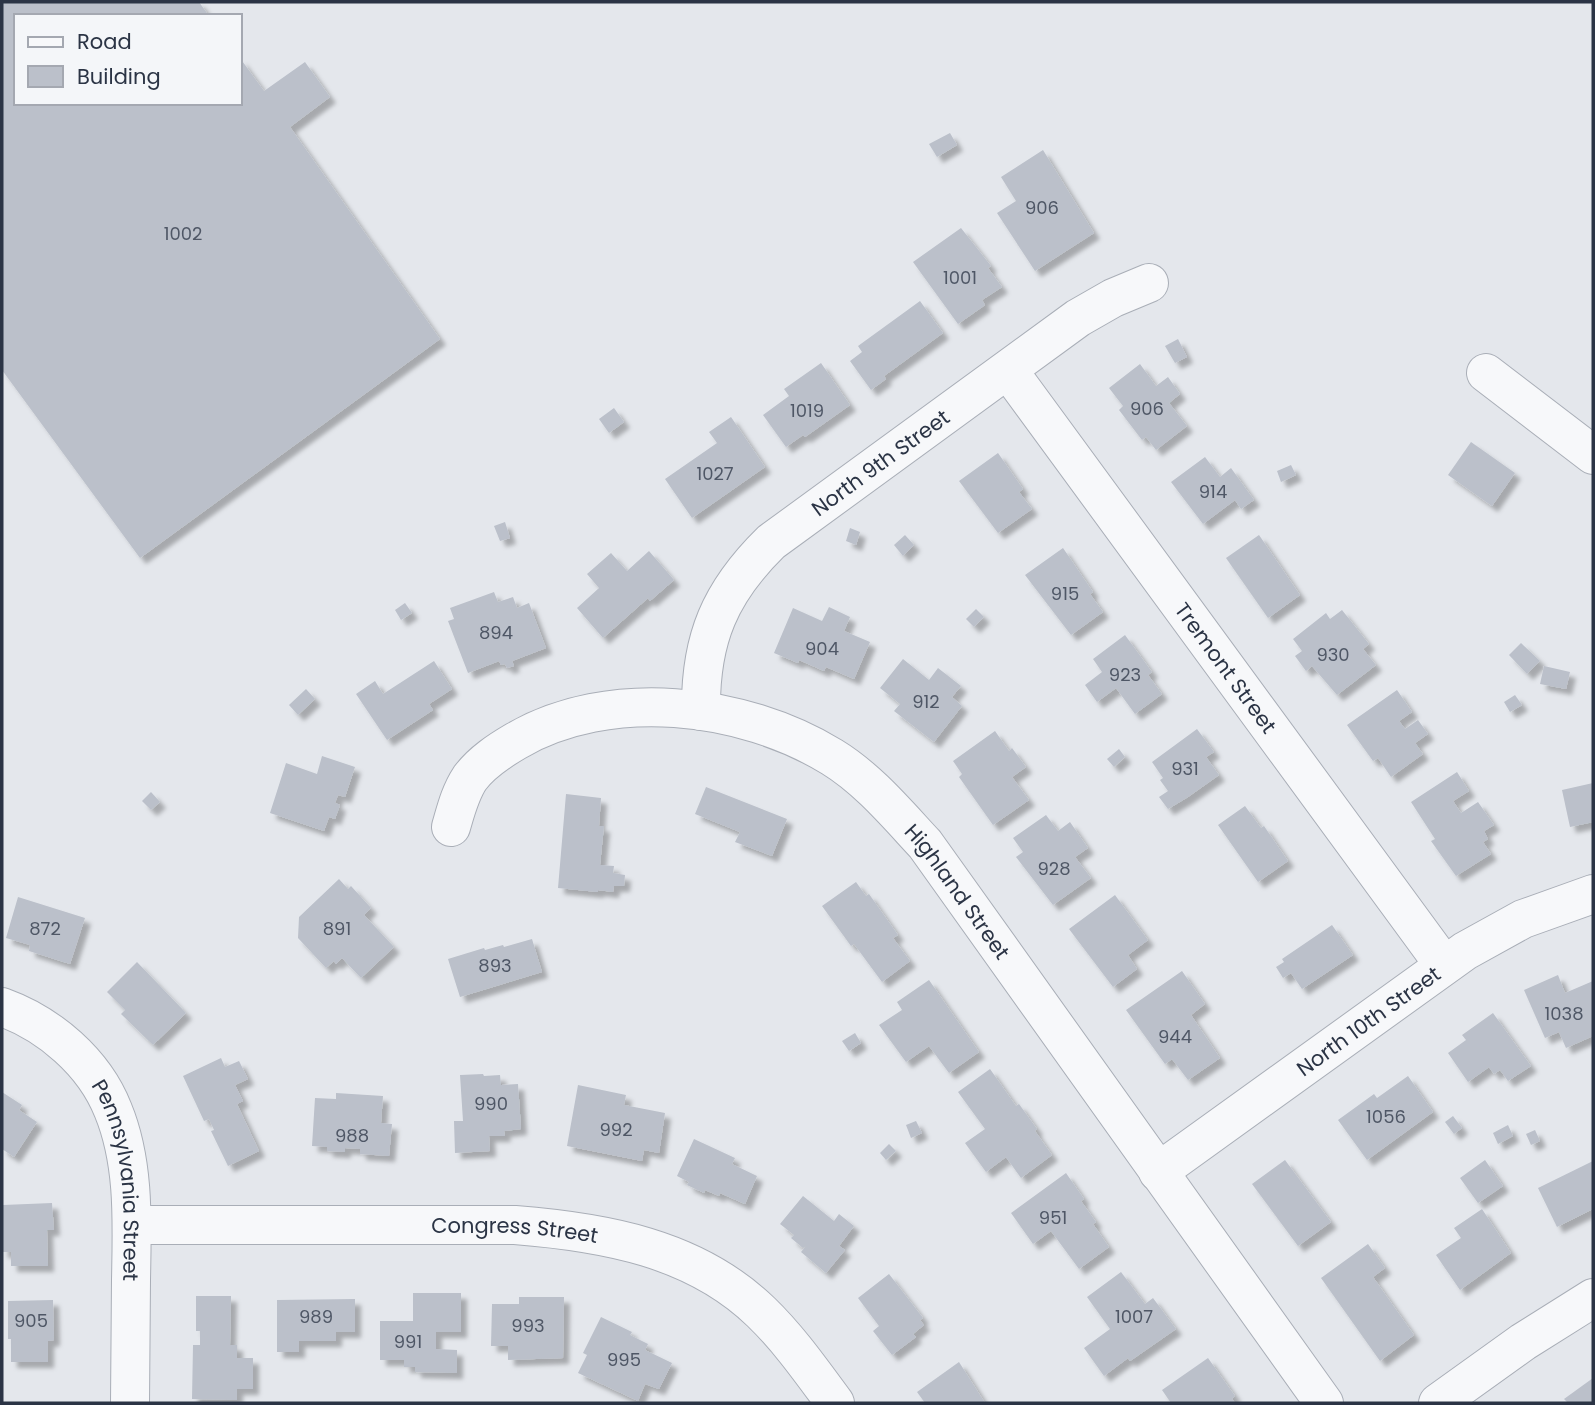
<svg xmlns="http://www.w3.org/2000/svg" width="1595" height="1405" viewBox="0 0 1595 1405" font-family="Poppins,sans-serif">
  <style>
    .building { fill: #bbc0ca; filter: url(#shadow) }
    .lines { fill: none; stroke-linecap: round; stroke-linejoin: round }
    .minor-casing { stroke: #a9aeb7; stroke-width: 40 }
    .minor { stroke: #f7f8fa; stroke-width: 38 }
    .labels { text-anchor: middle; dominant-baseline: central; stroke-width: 5; stroke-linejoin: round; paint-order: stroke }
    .number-label { font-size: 18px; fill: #4f5766 }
    .street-label { font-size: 21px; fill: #2b3445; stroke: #f4f6f9 }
  </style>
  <defs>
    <filter id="shadow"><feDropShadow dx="6" dy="6" stdDeviation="2" flood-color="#0004"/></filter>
  </defs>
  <rect width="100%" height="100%" fill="#e4e7ec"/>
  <!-- building -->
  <g class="building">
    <path d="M2,2H199L209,16H16V103H240V58L264,91L305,62L330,97L290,127L440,339L140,558L2,370Z"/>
    <path d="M950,133L957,145L937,157L929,144Z"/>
    <path d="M1043,150L1094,233L1035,271L997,213L1016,201L1001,177Z"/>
    <path d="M961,228L991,266L988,268L1002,287L982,300L985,305L958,324L913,262Z"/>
    <path d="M920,301L943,333L884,376L886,379L871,390L850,361L862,352L858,346Z"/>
    <path d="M1178,339L1187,357L1175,363L1165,346Z"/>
    <path d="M821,363L850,405L805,437L803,435L786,447L763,415L789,396L784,389Z"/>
    <path d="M1140,364L1156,386L1168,377L1180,394L1169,403L1187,426L1156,450L1146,437L1142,440L1119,410L1123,406L1109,388Z"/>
    <path d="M614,408L624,422L609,433L599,419Z"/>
    <path d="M731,417L765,467L692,518L665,479L717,443L709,432Z"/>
    <path d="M1471,442L1515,473L1492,506L1448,475Z"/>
    <path d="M998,453L1023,489L1019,492L1032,509L998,533L959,481Z"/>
    <path d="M1205,457L1220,477L1231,468L1254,500L1241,509L1235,500L1203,524L1171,482Z"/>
    <path d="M1291,465L1296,475L1281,482L1277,471Z"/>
    <path d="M505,522L510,538L500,541L494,526Z"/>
    <path d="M850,528L860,532L856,545L846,541Z"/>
    <path d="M905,535L914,545L903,556L894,545Z"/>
    <path d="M1259,535L1300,595L1268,618L1226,558Z"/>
    <path d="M1063,548L1093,592L1090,594L1103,612L1071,635L1025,575Z"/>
    <path d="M649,551L674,580L650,601L648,598L603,638L577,608L599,588L587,574L611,553L627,571Z"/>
    <path d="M494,592L498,602L513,597L517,608L529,603L546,648L512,661L514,666L507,668L505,664L501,665L499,661L468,673L448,621L454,619L450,608Z"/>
    <path d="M405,603L412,613L401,620L395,610Z"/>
    <path d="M829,607L850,617L844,631L870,642L854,679L826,667L824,671L799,660L798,663L774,653L793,608L822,621Z"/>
    <path d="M976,609L984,617L974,627L966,619Z"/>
    <path d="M1342,610L1369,644L1363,649L1376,665L1337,695L1312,666L1306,671L1295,656L1302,651L1293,639L1326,613L1330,619Z"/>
    <path d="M1125,635L1152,672L1148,675L1162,694L1135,714L1116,688L1097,702L1085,685L1102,672L1093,659Z"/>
    <path d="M1521,643L1540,661L1527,674L1509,655Z"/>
    <path d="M903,659L929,680L938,668L961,686L952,697L962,706L934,742L894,711L900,704L880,688Z"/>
    <path d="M434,661L452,689L429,704L433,710L387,740L356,694L375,681L383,694Z"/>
    <path d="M1544,666L1570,672L1566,689L1540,684Z"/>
    <path d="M306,689L315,699L298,715L289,705Z"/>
    <path d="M1397,690L1412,712L1399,721L1405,729L1418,720L1428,734L1415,743L1423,754L1391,777L1378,758L1373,761L1347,725Z"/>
    <path d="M1515,695L1522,705L1510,712L1504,702Z"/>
    <path d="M1197,729L1214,752L1206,757L1219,775L1188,797L1168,809L1159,797L1168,791L1160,780L1163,778L1152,762Z"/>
    <path d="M995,731L1009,751L1012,748L1026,767L1012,777L1029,800L993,825L959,777L962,774L953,761Z"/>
    <path d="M1119,749L1125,757L1114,767L1107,759Z"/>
    <path d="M322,756L355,767L345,797L338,795L335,803L340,805L335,819L329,817L324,831L270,813L286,763L317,774Z"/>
    <path d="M1457,772L1469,791L1453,801L1461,813L1478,802L1494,825L1484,831L1488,839L1483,842L1491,854L1456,876L1431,841L1435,839L1411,802Z"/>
    <path d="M1593,783V822L1570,827L1562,790Z"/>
    <path d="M706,787L787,819L772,856L735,842L740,832L695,814Z"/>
    <path d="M151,792L160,802L151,810L142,801Z"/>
    <path d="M566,794L601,798L599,826H604L600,865L614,866L613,873L625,875L624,886H614L613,892L598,890V892L558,888Z"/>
    <path d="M1245,806L1261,828L1264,826L1288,861L1258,882L1218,825Z"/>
    <path d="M1046,815L1058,831L1070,822L1088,848L1075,857L1091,878L1053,905L1016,857L1023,852L1013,838Z"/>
    <path d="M339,879L348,889L351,886L371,908L364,915L394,947L361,978L342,958L336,964L334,961L326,968L298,938L299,917Z"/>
    <path d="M856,882L866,896L869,894L898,935L893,938L910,961L882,982L854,944L851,946L822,906Z"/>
    <path d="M1115,895L1148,940L1128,955L1137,969L1113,987L1069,929Z"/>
    <path d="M18,897L85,918L70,964L29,951L30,945L6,938Z"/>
    <path d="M1332,925L1353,955L1302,989L1291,973L1283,978L1276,967L1284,962L1282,959Z"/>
    <path d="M532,939L542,972L460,997L448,959L484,948L485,950L503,945L504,947Z"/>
    <path d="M137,962L186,1013L153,1045L121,1014L125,1010L107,992Z"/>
    <path d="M1182,971L1205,1004L1191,1015L1220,1058L1188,1080L1172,1059L1165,1064L1126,1010Z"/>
    <path d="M1558,975L1565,993L1593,981V1036L1566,1048L1559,1032L1545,1038L1524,990Z"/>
    <path d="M929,980L979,1052L949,1073L929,1046L906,1062L879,1025L902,1010L897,1002Z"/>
    <path d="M1493,1013L1531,1066L1508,1081L1500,1070L1494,1074L1489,1067L1468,1082L1448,1053L1466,1040L1462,1035Z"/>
    <path d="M855,1033L861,1043L849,1051L842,1041Z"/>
    <path d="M221,1058L225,1067L239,1061L248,1079L235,1085L243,1101L237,1104L259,1151L228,1166L211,1131L214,1130L209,1119L204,1121L183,1076Z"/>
    <path d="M990,1069L1016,1106L1019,1104L1037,1129L1035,1131L1052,1155L1021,1178L1006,1157L986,1172L965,1143L985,1129L958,1092Z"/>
    <path d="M483,1074L484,1076L500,1075L501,1085L518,1084L521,1129L504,1131L505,1136H489L490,1151L455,1153L454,1121H463L460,1075Z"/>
    <path d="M1408,1076L1433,1112L1367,1160L1338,1120L1374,1094L1377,1098Z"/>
    <path d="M578,1085L626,1095L624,1105L665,1113L659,1153L644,1150L642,1161L567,1146Z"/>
    <path d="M2,1092L22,1105L19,1110L37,1122L14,1157L2,1149Z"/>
    <path d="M336,1093L383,1096L381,1123L392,1124L389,1156L360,1154V1149L345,1148V1152L327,1151V1147L312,1146L315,1098L336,1099Z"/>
    <path d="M1453,1116L1462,1128L1454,1134L1445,1122Z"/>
    <path d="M916,1121L922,1133L911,1138L906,1125Z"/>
    <path d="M1508,1125L1513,1136L1498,1144L1493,1133Z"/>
    <path d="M1535,1130L1540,1141L1531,1145L1526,1134Z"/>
    <path d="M694,1139L735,1158L732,1164L757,1176L745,1204L720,1193L719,1196L705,1190L704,1193L687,1185L689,1182L677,1176Z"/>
    <path d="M889,1144L896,1151L886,1160L880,1153Z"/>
    <path d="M1285,1160L1331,1222L1298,1246L1252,1184Z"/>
    <path d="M1485,1160L1503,1186L1478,1203L1460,1178Z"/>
    <path d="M1593,1161V1209L1557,1227L1538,1188Z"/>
    <path d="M1066,1173L1084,1199L1081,1201L1096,1222L1093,1224L1109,1247L1079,1269L1051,1231L1033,1244L1011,1213Z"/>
    <path d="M803,1196L834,1221L839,1214L854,1226L839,1246L845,1250L826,1273L801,1252L806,1246L803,1248L791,1238L794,1235L780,1224Z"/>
    <path d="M52,1203L54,1230H47L48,1266H11V1252H2L3,1205Z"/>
    <path d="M1482,1209L1511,1253L1460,1290L1436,1255L1461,1238L1454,1228Z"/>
    <path d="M1368,1244L1385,1268L1373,1277L1414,1335L1380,1361L1321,1278Z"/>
    <path d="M1121,1272L1145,1304L1153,1298L1176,1329L1130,1361L1128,1358L1104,1376L1084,1348L1110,1329L1087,1297Z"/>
    <path d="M889,1274L923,1318L920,1320L924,1325L913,1334L916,1337L892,1355L873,1331L879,1326L858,1298Z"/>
    <path d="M413,1293H461V1332H436V1349L457,1350V1373L415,1372V1367H404V1360H380V1321H413Z"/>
    <path d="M196,1296H231L230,1345H237V1358H253V1389H237V1400L192,1399L193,1345H200V1331H196Z"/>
    <path d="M519,1297H564L563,1358L508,1360V1346H491L492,1304H519Z"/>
    <path d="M355,1299V1332H336V1341H299V1352H277V1300Z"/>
    <path d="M53,1300L54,1340L48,1341V1362H11V1339H8V1301Z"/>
    <path d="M601,1317L632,1332L630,1335L648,1344L645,1350L672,1363L659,1389L645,1384L638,1401L578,1373L587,1355L583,1353Z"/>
    <path d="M1208,1358L1235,1396L1232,1399L1235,1403H1171L1162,1390Z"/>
    <path d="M959,1362L985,1403H925L917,1392Z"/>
    <path d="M1593,1378V1403H1568L1564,1399Z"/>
  </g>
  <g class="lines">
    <defs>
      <g id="minor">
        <path id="s1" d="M1008,370L1444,965"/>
        <path d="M1486,373L1593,455"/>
        <path id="s2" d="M701,711C700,639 720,592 771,542L1078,318L1113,298L1149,283"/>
        <path id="s3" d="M451,827C456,810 460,793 470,778C482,762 499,751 516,741C609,687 742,702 832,757C868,779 897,814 925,844L1324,1403"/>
        <path id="s4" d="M2,1007C49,1024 94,1062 113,1110C135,1163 132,1224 131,1280C131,1321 130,1362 130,1403"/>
        <path id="s5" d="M1158,1172L1465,951L1523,919L1593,894"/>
        <path id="s6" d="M132,1225H515C604,1232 695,1248 761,1312C789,1339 812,1372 835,1403"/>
        <path d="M1438,1403L1523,1342L1593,1298"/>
      </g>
    </defs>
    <!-- minor casing -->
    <use href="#minor" class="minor-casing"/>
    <!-- minor -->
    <use href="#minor" class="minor"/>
  </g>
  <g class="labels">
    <!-- number labels -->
    <g class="number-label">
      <text x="1042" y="207">906</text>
      <text x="183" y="233">1002</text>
      <text x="960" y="277">1001</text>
      <text x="1147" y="408">906</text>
      <text x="807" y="410">1019</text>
      <text x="715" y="473">1027</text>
      <text x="1213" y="491">914</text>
      <text x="1065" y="593">915</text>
      <text x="496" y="632">894</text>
      <text x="822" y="648">904</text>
      <text x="1333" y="654">930</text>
      <text x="1125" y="674">923</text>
      <text x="926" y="701">912</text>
      <text x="1185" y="768">931</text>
      <text x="1054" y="868">928</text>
      <text x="45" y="928">872</text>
      <text x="337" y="928">891</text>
      <text x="495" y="965">893</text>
      <text x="1564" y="1013">1038</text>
      <text x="1175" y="1036">944</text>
      <text x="491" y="1103">990</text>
      <text x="1386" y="1116">1056</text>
      <text x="616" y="1129">992</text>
      <text x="352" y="1135">988</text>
      <text x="1053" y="1217">951</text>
      <text x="316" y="1316">989</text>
      <text x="1134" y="1316">1007</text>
      <text x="31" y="1320">905</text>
      <text x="528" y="1325">993</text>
      <text x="408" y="1341">991</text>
      <text x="624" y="1359">995</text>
    </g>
    <!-- street labels -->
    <g class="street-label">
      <text stroke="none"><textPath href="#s2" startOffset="324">North 9th Street</textPath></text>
      <text stroke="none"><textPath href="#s1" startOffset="369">Tremont Street</textPath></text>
      <text stroke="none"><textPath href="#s3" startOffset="628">Highland Street</textPath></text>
      <text stroke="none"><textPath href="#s5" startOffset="259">North 10th Street</textPath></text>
      <text stroke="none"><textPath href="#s4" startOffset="226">Pennsylvania Street</textPath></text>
      <text stroke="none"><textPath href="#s6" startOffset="383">Congress Street</textPath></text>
    </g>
  </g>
  <!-- border -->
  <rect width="1595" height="1405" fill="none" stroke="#2b3445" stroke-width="7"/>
  <!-- legend -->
  <rect x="14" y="14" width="228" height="91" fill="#f4f6f9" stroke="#a4a8b1" stroke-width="2"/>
  <rect x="28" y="37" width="35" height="10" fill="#f7f8fa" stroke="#a4a8b1" stroke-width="2"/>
  <text x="77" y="49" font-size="21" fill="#2b3445">Road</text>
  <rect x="28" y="66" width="35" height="21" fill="#bbc0ca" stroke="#a4a8b1" stroke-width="2"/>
  <text x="77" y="84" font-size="21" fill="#2b3445">Building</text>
</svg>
